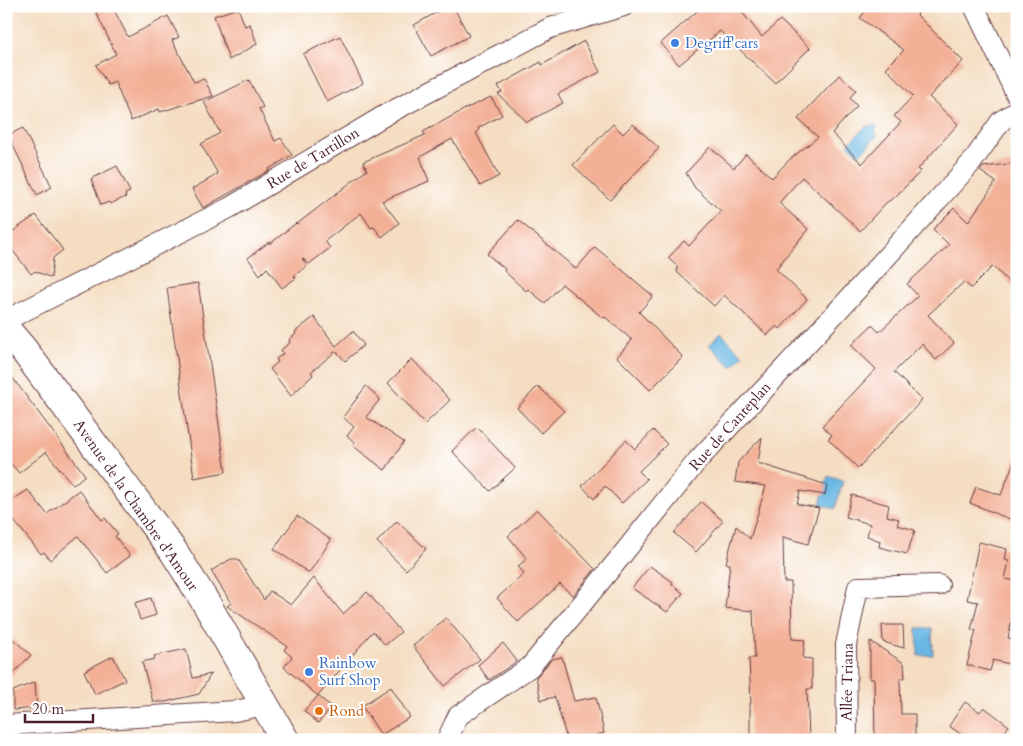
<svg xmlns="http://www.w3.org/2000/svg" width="1023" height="746" viewBox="0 0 1023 746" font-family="Cardo,serif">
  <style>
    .water { fill: #69b7e3; stroke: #5a6b87 }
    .building { fill: #f3b096 }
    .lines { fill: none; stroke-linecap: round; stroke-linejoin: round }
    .minor-casing { stroke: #643c42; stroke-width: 22 }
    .secondary-casing { stroke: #643c42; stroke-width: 30 }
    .minor { stroke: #fff; stroke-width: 20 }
    .secondary { stroke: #fff; stroke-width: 28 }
    .shop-dot { fill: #3f7fe0; stroke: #fff; stroke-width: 2 }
    .food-dot { fill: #e8710a; stroke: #fff; stroke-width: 2 }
    .labels { text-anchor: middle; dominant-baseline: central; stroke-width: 4; stroke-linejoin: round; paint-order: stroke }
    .shop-label { font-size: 15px; fill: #366cbe; stroke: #fff; text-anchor: start }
    .street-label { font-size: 15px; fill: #4a1f2b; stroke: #fff }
    .food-label { font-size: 15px; fill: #c56008; stroke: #fff; text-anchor: start }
  </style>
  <rect width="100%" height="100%" fill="#fff"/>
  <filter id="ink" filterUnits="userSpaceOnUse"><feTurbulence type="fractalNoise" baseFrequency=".02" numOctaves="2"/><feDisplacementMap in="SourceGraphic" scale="10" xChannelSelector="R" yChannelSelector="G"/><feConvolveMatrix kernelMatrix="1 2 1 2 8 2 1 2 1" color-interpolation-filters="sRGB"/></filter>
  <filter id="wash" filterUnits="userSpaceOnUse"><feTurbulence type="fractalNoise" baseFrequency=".0096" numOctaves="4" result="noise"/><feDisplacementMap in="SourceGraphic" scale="20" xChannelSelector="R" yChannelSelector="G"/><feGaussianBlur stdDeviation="1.12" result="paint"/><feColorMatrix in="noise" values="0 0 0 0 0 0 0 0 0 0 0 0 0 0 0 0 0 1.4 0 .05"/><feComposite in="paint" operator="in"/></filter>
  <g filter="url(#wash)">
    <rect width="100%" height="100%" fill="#f4ddc1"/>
    <!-- water -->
    <g class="water">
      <path d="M874,124L877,127L875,132L878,135L859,155L848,144L867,125L870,127Z"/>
      <path d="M721,333L743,355L732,367L709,345Z"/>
      <path d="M828,476L843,481L835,509L820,504Z"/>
      <path d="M917,628H932L933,655L918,656Z"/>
    </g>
    <g id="blocks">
      <!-- building -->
      <g class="building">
        <path d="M93,6H112L128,37L168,16L179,37L172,40L194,82L204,79L213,96L160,112L159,109L131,121L115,82L108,85L96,65L116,54Z"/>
        <path d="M448,6H453L469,36L431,56L414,25Z"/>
        <path d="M703,6H737L762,37L780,20L810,48L775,83L720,31L679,65L661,43Z"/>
        <path d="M869,6H923L917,15L963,61L929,97L958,124L918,169L921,171L895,197L886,203L860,231L802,177L779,203L808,229L776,269L807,299L780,329L777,326L767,335L724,295L714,306L677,272V266L668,258L684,241L689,246L721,211L695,188L686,173L710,147L734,168L746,154L772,178L789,160L818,137L798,119L839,75L856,90L850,98L857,106L832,133L862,164L901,122L894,116L913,96L886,68L904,50L860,18Z"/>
        <path d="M238,8L245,26L250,24L257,44L229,60L214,16Z"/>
        <path d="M340,36L363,83L327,102L303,54Z"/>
        <path d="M584,41L600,72L558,94L563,103L527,122L498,94L502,92L498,86L541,62L542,65Z"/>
        <path d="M249,80L263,107L259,109L275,141L281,138L292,155L269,169L270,170L203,208L192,189L218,174L201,144L220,133L204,102Z"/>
        <path d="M491,97L502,115L478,128L479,131L476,133L499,176L480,186L452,139L420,157L429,181L382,201L399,223L382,237L374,227L371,228L361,213L325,241L330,248L309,264L302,258L307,266L294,276L296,278L282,288L267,268L260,275L248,258L269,242L270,244L296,223L297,224L367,170L363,162L425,135L423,132L467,108Z"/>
        <path d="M613,124L623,134L633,124L659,148L610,200L573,165Z"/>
        <path d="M23,128L52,187L37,195L8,135Z"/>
        <path d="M1017,163V291L993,266L971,288L964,282L928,315L954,343L936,360L922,344L894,372L922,400L858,468L828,439L832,435L822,426L876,369L851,345L872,325L879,332L918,296L907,284L949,245L933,229L954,208L968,222L996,182L980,171L983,167Z"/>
        <path d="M117,166L130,192L125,194L126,197L110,204L109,202L101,205L91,179Z"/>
        <path d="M36,215L63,250L53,258L51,278L35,271L31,274L6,242V236Z"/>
        <path d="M518,220L576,269L595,247L653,296L639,312L683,357L650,390L617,357L632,340L605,317L603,318L562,284L545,303L528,289L526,291L504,271L505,269L487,254Z"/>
        <path d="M198,283L226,472L194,478L167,288Z"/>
        <path d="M314,317L336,346L353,331L364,345L345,361L336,351L311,372L313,375L291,396L270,369L278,362L276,359L283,354L281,350L290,343L289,340L296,334L295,332Z"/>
        <path d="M412,359L450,400L425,424L388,383Z"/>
        <path d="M6,369L85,475L73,485L46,452L19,473L6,458Z"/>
        <path d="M366,386L380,399L366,417L404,442L385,470L353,446L355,442L347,436L354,427L343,417Z"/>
        <path d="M538,386L564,411L541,433L517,408Z"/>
        <path d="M477,427L515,468L490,491L452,451Z"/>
        <path d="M653,430L667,444L639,471L647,479L622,503L605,486L594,499L582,486L626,440L635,449Z"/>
        <path d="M762,437L758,463L827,485L825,495L800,491L797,504L819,508L808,544L783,537L784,582H791L792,639L805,640L803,658L812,659V689H807L809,738L750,740V703H751L749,658H755L753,611L725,608L730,564L726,563L736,526L750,539L766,486L735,482L738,462Z"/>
        <path d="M1015,459H1017V522L970,503L976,487L1001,495Z"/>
        <path d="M28,490L47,514L79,490L102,520L105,518L118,534L115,536L130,556L107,573L78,536L50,560L44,552L41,554L6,511V504Z"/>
        <path d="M852,495L889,505L887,516L899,519L897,525L915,530L907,554L879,547L880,541L867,536L870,524L846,517Z"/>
        <path d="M701,502L723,521L696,552L674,533Z"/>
        <path d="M537,509L595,569L573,596L560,584L518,622L497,598L524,574L518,566L527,559L508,536Z"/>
        <path d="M297,516L331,540L309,573L274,549Z"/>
        <path d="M397,521L426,549L406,570L377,542Z"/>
        <path d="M979,542L1007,549L1005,560L1009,561L1005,579L1017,581V593L1008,638L1017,640V666L993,660L990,671L967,665L976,630H971L978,602L967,600Z"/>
        <path d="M231,559H238L264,600L270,591L291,605L314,578L343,614L367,592L401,632L385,645L373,631L318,696L284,667L292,657L284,650L287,646L227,606L231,603L211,571Z"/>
        <path d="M650,566L673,582L672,584L683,593L667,612L632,588Z"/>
        <path d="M151,598L156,615L140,620L135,603Z"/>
        <path d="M446,618L480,659L445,686L413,646Z"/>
        <path d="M882,625H903L904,648L883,642Z"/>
        <path d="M6,633L31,655L6,681Z"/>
        <path d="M870,641L904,663L905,678H900L901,714H915V739L875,740L874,679H870Z"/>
        <path d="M503,643L517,661L489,680L478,665Z"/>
        <path d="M186,649L193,678L211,674L199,694L165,702H153L142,662L155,659L154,656Z"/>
        <path d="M113,656L125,680L95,694L84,671Z"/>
        <path d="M562,657L574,701L596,697L604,733L580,740H567L555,697L541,700L536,677L552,659Z"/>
        <path d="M35,682L37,708L13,710V691Z"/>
        <path d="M391,687L410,717L381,735L362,706Z"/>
        <path d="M318,696L332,707L318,723L304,711Z"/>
        <path d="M965,702L980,712L984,707L1009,726L999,740H969L949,726Z"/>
      </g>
    </g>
  </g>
  <g filter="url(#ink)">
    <use href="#blocks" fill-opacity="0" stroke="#643c42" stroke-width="1"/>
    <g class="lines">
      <defs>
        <g id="minor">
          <path d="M974,6L1017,96"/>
          <path d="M6,320L229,208L387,114L550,28L624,6"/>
          <path d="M6,725L235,711L265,705"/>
          <path d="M447,740L458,716L530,667L622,555L698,460L845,303L972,162L1001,121L1017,111"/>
          <path d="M847,740L846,645L858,587L939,585"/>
        </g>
        <path id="secondary" d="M6,329L23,349L174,552L206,603L285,740"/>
      </defs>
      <!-- minor casing -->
      <use href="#minor" class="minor-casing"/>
      <!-- secondary casing -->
      <use href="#secondary" class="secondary-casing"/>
      <!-- minor -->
      <use href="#minor" class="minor"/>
      <!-- secondary -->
      <use href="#secondary" class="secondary"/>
    </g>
  </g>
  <!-- markers -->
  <g class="shop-dot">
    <circle cx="675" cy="43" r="5"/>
    <circle cx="309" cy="672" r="5"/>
  </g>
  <circle class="food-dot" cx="319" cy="711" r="5"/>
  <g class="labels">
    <!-- shop labels -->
    <g class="shop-label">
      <text x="685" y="43">Degriff'cars</text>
      <text x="319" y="663">Rainbow<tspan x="319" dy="17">Surf Shop</tspan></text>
    </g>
    <!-- street labels -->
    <g class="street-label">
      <text transform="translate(313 158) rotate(-31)">Rue de Tartillon</text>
      <text transform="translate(730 426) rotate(-48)">Rue de Canteplan</text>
      <text transform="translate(136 505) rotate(55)">Avenue de la Chambre d'Amour</text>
      <text transform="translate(847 682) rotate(-89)">Allée Triana</text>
    </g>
    <!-- food labels -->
    <g class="food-label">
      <text x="329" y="711">Rond</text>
    </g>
  </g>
  <!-- margin -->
  <rect width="1023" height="746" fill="none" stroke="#fff" stroke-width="25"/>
  <!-- scale -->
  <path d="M25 714v8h68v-8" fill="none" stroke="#4a1f2b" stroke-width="2.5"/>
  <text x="32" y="714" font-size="15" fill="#4a1f2b" stroke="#ffffff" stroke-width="4" paint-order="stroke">20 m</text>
</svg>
